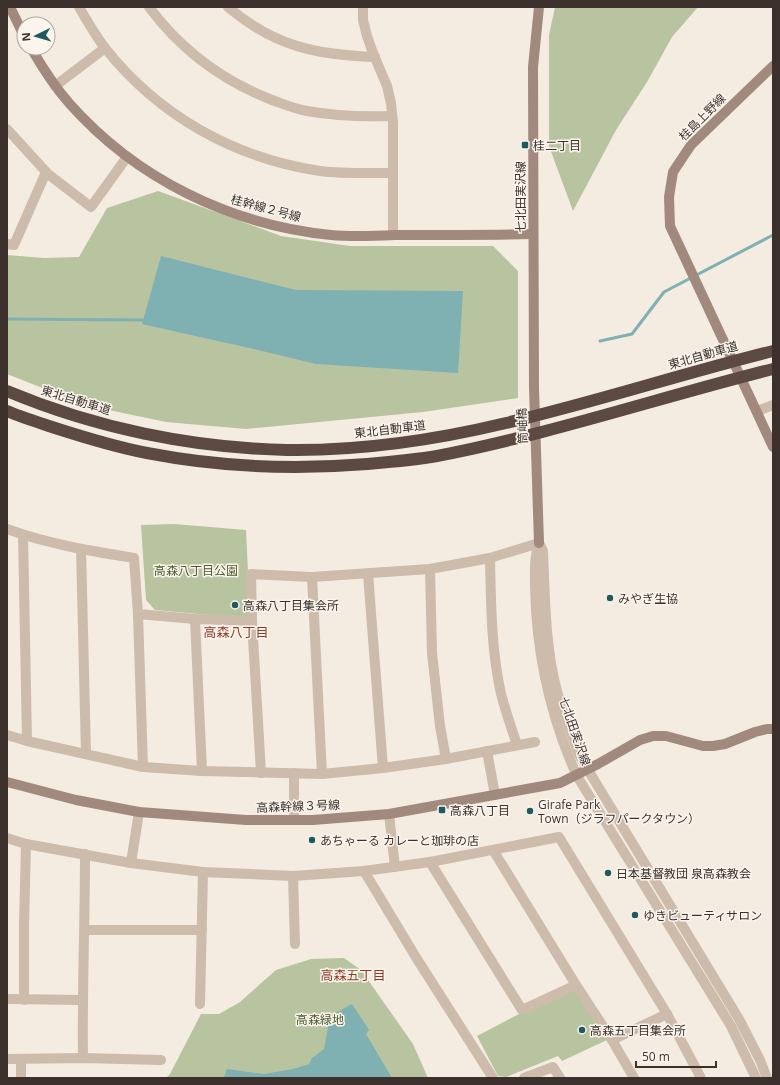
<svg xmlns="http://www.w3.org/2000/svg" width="780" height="1085" viewBox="0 0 780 1085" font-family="'Open Sans','Noto Sans JP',sans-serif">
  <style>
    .green { fill: #b8c4a0 }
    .water { fill: #7fb0b2 }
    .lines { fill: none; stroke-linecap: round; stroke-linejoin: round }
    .stream { stroke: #7fb0b2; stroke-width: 3 }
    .street { stroke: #cdbbac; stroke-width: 10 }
    .secondary { stroke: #a18a7d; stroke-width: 10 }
    .highway { stroke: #5c4a42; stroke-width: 12 }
    .poi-dot { fill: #1f5a5e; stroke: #fbf5ee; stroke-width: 1.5 }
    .labels { text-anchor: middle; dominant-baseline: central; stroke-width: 3; stroke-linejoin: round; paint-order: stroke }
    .street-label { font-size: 12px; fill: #3b302b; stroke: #fbf5ee }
    .poi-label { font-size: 12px; fill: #3b302b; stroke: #fbf5ee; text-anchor: start }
    .park-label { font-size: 12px; fill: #4a5a2e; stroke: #fbf5ee }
    .neighbourhood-label { font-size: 13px; fill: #8c3b22; stroke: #fbf5ee }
  </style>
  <rect width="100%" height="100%" fill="#f4ebe1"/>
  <!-- green -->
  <g class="green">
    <path d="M555,7H698L672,37L647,82L616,130L573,211L549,146V35Z"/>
    <path d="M158,191L281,236L350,246H493L518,271V398L423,412L246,429L166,422L85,405L7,374V255L44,258L79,257L107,208Z"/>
    <path d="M174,524L246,530L250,615L242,618L155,610L146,600L141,525Z"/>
    <path d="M344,958L361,970L413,1044L428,1078H166L170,1074L201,1014H219L240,1002L276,970L311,959Z"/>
    <path d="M572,990L578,993L607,1040L562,1061L558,1056L506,1077L498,1076L477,1036L523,1012Z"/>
  </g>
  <!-- water -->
  <g class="water">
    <path d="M161,256L296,290L463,291L458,373L316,364L258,350L142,324Z"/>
    <path d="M352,1004L369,1030L366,1034L392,1078H231L224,1077L227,1069L264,1074L293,1069L309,1064L312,1058L324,1049L330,1016Z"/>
  </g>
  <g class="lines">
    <!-- stream -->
    <g class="stream">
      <path d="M7,319L147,320"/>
      <path d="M600,341L632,334L664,292L773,235"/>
    </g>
    <!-- street -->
    <g class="street">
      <path d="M79,7C87,21 95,35 105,48C159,116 234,158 320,171C343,174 369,173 393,173"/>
      <path d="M149,7C181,50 223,81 272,100C283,104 295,109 307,111C335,116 364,117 392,116"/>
      <path d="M228,7C274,46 316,55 375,57"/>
      <path d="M363,7V20L367,36L373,53L387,86L391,103L393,123V235"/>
      <path d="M55,86L105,48"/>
      <path d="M7,129L48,174L91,207L127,157"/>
      <path d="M7,244L14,245L46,172"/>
      <path d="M757,411L773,405"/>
      <path d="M7,529C48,544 91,551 134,558L138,614L195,619L252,621L251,574L312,577L430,569L490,558L539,543"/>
      <path d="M23,535L27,741"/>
      <path d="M539,543L543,551C545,596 545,647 557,691C563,713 571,734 579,755L739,1019L760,1060L767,1078"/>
      <path d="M539,543C534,557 535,571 535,585C536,651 550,716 577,776L731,1026L756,1078"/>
      <path d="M81,549L86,754"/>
      <path d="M490,558C491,602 491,646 500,689C504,708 511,726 517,745"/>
      <path d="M430,569L432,653L440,726L446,759"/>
      <path d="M368,574L383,768"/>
      <path d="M312,577L322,774"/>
      <path d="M138,614L143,767"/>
      <path d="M195,619L202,771"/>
      <path d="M252,621L261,773"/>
      <path d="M7,735L27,741L143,767L202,771L322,774L383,768L446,759L535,742"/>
      <path d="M487,751L495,795"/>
      <path d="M294,773V820"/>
      <path d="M389,814L395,867"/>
      <path d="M7,838L26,844L131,863L203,872L293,876L364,871L430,862L559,837L667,1014L701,1078"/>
      <path d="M493,850L576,985L612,1040L634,1078"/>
      <path d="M430,862L522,1010L576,985"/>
      <path d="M131,863L139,812"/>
      <path d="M364,871L417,959L493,1078"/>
      <path d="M293,876L295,944"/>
      <path d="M85,930H202"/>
      <path d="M7,999L82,1000"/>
      <path d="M24,1000V925L26,844"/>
      <path d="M200,1004L203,872"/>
      <path d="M612,1040L667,1014"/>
      <path d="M83,1058C82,990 85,922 85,854"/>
      <path d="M7,1059L83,1058L161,1060"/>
      <path d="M21,1078V1059"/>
      <path d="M524,1078L553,1067L560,1078"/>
    </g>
    <!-- secondary -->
    <g class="secondary">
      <path d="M10,7L24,36"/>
      <path d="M31,48C42,67 54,86 69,103C136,179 231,225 331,235C353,237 374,236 395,235C441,235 487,235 533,234"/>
      <path d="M773,66L691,145L673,172L669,197L670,226L773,447"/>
      <path d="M539,543L534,388L533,67L539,7"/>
      <path d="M7,782L76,800L139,812L246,820H313L389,814L560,783L598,764L640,740L653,736H666L703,746H713L725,744L755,732L767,729H773"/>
    </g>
    <!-- highway -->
    <g class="highway">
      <path d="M7,391C95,428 192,448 287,450C361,451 435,440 506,423C596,402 684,373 773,351"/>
      <path d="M7,411C21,417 37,422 52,427C83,437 115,447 147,453C219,467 293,470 367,464C390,462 414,460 437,456C551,434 661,397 773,369"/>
    </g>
  </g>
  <!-- markers -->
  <g class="poi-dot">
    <rect x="521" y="141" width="8" height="8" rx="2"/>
    <circle cx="610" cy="598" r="4"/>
    <circle cx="235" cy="605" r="4"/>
    <rect x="438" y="806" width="8" height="8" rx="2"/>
    <circle cx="530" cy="811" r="4"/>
    <circle cx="312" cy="840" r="4"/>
    <circle cx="608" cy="873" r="4"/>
    <circle cx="635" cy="915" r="4"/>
    <circle cx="582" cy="1030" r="4"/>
  </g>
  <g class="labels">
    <!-- street labels -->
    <g class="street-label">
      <text transform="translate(702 117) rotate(-45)">桂島上野線</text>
      <text transform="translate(520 197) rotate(-90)">七北田実沢線</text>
      <text transform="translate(266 208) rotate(15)">桂幹線２号線</text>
      <text transform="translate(703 355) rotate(-16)">東北自動車道</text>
      <text transform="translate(76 400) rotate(17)">東北自動車道</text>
      <text transform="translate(522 426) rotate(-92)">筒岫橋</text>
      <text transform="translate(390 429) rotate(-7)">東北自動車道</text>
      <text transform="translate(575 731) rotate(71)">七北田実沢線</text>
      <text transform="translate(298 806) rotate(-2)">高森幹線３号線</text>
    </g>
    <!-- poi labels -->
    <g class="poi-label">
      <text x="533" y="145">桂二丁目</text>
      <text x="618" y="598">みやぎ生協</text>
      <text x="243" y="605">高森八丁目集会所</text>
      <text x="538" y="804">Girafe Park<tspan x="538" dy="14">Town（ジラフパークタウン）</tspan></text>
      <text x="450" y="810">高森八丁目</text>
      <text x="320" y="840">あちゃーる カレーと珈琲の店</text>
      <text x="616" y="873">日本基督教団 泉高森教会</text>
      <text x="643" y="915">ゆきビューティサロン</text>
      <text x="590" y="1030">高森五丁目集会所</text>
    </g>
    <!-- park labels -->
    <g class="park-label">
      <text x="196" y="570">高森八丁目公園</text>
      <text x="320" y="1019">高森緑地</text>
    </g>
    <!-- neighbourhood labels -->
    <g class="neighbourhood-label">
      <text x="236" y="632">高森八丁目</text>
      <text x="353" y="975">高森五丁目</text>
    </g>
  </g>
  <!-- border -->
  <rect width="780" height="1085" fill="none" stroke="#3b302b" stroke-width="16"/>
  <!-- north arrow -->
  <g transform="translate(36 36) rotate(265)"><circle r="19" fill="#fbf5ee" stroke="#aea6a0"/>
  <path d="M0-3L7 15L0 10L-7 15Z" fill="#1f5a5e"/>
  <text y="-6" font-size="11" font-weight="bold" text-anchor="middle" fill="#3b302b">N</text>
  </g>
  <!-- scale -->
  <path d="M636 1061v6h80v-6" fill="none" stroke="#3b302b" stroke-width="2"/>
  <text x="642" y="1061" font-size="12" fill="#3b302b" stroke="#fbf5ee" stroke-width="3" paint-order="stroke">50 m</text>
</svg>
